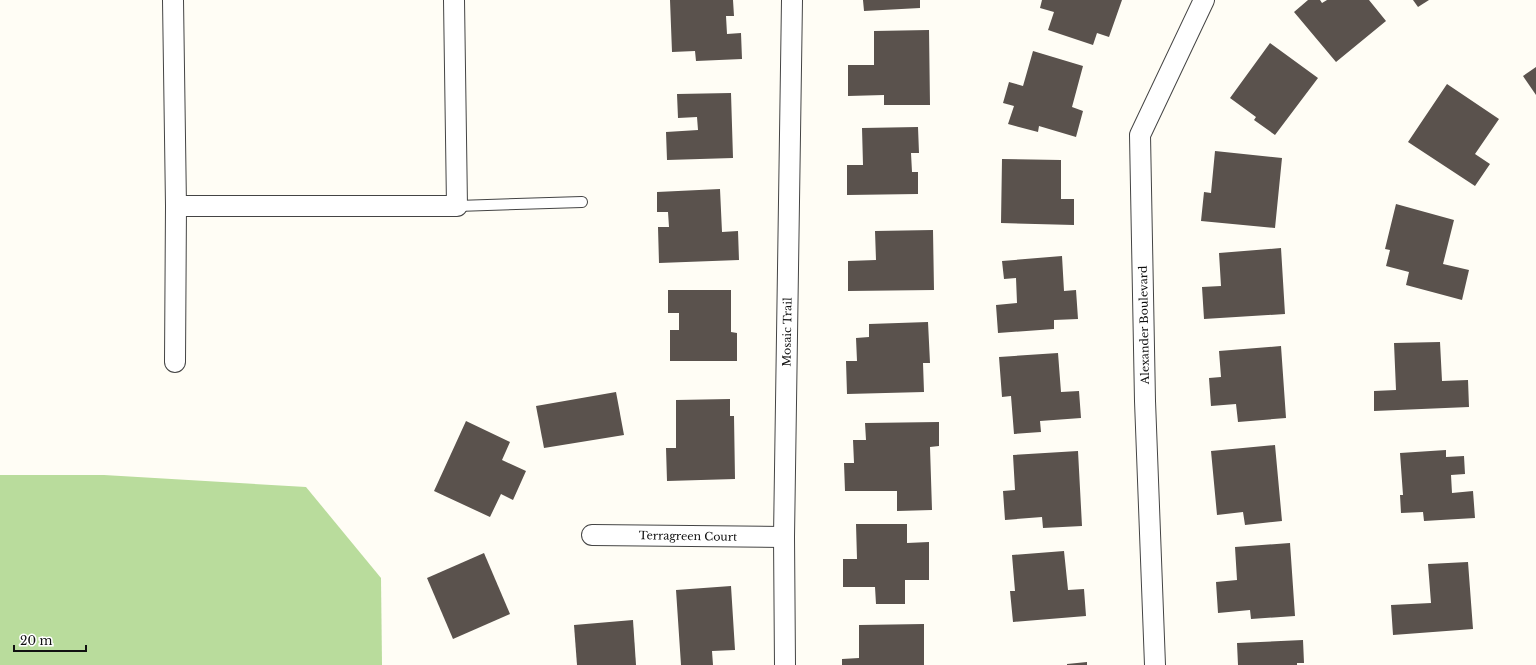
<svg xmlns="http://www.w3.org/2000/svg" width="1536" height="665" viewBox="0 0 1536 665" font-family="'Libre Baskerville',serif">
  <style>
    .forest { fill: #b9dc9c }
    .building { fill: #5a524d }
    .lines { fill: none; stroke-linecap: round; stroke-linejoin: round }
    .lane-casing { stroke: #444; stroke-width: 12 }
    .street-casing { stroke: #444; stroke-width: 22 }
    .lane { stroke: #fff; stroke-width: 10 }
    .street { stroke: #fff; stroke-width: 20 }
    .labels { text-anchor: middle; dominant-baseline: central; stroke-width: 4; stroke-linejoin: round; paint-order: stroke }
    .street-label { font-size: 11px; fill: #111; stroke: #fff }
  </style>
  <rect width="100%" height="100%" fill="#fffdf5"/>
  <!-- forest -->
  <path class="forest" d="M0,475H104L306,487L381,578L382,665H0Z"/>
  <!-- building -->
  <g class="building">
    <path d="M670,0H733L734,16H726L727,34L741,33L742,59L696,61L695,51L672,52Z"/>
    <path d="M863,0H920V8L864,11Z"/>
    <path d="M1042,0H1122L1109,37L1097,33L1093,45L1048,30L1054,12L1040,8Z"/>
    <path d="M1308,0H1320L1322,3L1327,0H1369L1386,21L1336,62L1294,12Z"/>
    <path d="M1413,0H1429L1418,7Z"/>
    <path d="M929,30L930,105H884V95L848,96V65H874V31Z"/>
    <path d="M1270,43L1318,78L1275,135L1254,120L1256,117L1230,98Z"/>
    <path d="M1033,51L1083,66L1072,107L1083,111L1076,137L1039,126L1038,132L1008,124L1014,106L1003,103L1009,82L1023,86Z"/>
    <path d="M1536,67V95L1523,76Z"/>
    <path d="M1447,84L1499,119L1475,154L1490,164L1475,186L1408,142Z"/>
    <path d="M731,93L733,158L667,160L666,132L698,130L697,117L678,118L677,94Z"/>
    <path d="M918,127L919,153H911L912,172H918V194L847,195V165H863L862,128Z"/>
    <path d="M1215,151L1282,158L1275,228L1201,221L1204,192L1211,193Z"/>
    <path d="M1002,159L1061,160V199H1074V225L1001,223Z"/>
    <path d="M720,189L722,232L738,231L739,260L659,263L658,227H669L668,212H657V192Z"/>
    <path d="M1396,204L1454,220L1443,264L1469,270L1462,300L1406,285L1409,272L1386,266L1390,250L1385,249Z"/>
    <path d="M933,230L934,290L848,291V261L876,260L875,231Z"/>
    <path d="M1281,248L1285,314L1204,319L1202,287L1221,286L1219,253Z"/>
    <path d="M1062,256L1064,291L1076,290L1078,319L1054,320V329L998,333L996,305L1017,303L1016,278L1004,279L1002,261Z"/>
    <path d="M668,290H731V332L737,333V361H670V330H679V313H668Z"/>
    <path d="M928,322L930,363H923L924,392L847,394L846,361H857L856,338L869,337V324Z"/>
    <path d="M1440,342L1442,381L1468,380L1469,407L1374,411V391L1396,390L1394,343Z"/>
    <path d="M1281,346L1286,418L1238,422L1236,404L1211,406L1209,378L1221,377L1219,351Z"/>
    <path d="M1058,353L1061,392L1079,391L1081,418L1040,421L1041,432L1014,434L1011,396L1002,397L999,357Z"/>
    <path d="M616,392L624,435L544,448L536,406Z"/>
    <path d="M730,399V416H734L735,479L667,481L666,448H676V400Z"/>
    <path d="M466,421L510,442L502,460L526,471L513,500L501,494L490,517L434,491Z"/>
    <path d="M939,422V446L930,447L932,510L897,511V491H845L844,463H854L853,440H866L865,423Z"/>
    <path d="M1275,445L1282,521L1245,525L1243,512L1217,515L1211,451Z"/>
    <path d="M1446,450V457L1464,456L1465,474L1451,475L1452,493L1473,491L1475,518L1424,521L1423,512L1401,513L1400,495H1403L1400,453Z"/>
    <path d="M1078,451L1082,526L1043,528L1042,517L1005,520L1003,491L1015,490L1013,455Z"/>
    <path d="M856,524H907V543L929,542V580H905V604H876L875,587H843V559H857Z"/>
    <path d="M1290,543L1295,616L1251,619L1250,610L1218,613L1216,582L1237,580L1235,547Z"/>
    <path d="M1064,551L1068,590L1084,589L1086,616L1013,622L1010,591H1015L1012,555Z"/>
    <path d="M484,553L510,614L453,639L427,578Z"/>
    <path d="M1468,562L1473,629L1393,635L1391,605L1431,603L1428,564Z"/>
    <path d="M731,586L735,650L712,651L713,665H681L676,590Z"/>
    <path d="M633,620L636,665H577L574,625Z"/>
    <path d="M924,624V665H842V659L859,658V625Z"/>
    <path d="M1303,640L1304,663H1297V665H1238L1237,643Z"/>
    <path d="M1087,662V665H1067V664Z"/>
  </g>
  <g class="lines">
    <defs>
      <path id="lane" d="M457,206L582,202"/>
      <g id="street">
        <path d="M173,0L176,206H457L454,0"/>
        <path d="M175,362L176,206"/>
        <path d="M592,535L784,537"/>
        <path d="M785,665L784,537L792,0"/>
        <path d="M1155,665L1145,401L1140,135L1204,0"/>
      </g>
    </defs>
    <!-- lane casing -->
    <use href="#lane" class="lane-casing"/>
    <!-- street casing -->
    <use href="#street" class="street-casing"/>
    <!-- lane -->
    <use href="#lane" class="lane"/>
    <!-- street -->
    <use href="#street" class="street"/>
  </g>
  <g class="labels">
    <!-- street labels -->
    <g class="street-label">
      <text transform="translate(1144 325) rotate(-91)">Alexander Boulevard</text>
      <text transform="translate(787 332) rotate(-89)">Mosaic Trail</text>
      <text transform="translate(688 536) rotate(1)">Terragreen Court</text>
    </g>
  </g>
  <!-- scale -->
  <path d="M14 645v6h72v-6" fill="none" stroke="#111111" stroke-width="2"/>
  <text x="20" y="645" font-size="12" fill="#111111" stroke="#ffffff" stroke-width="3" paint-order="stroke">20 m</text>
</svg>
